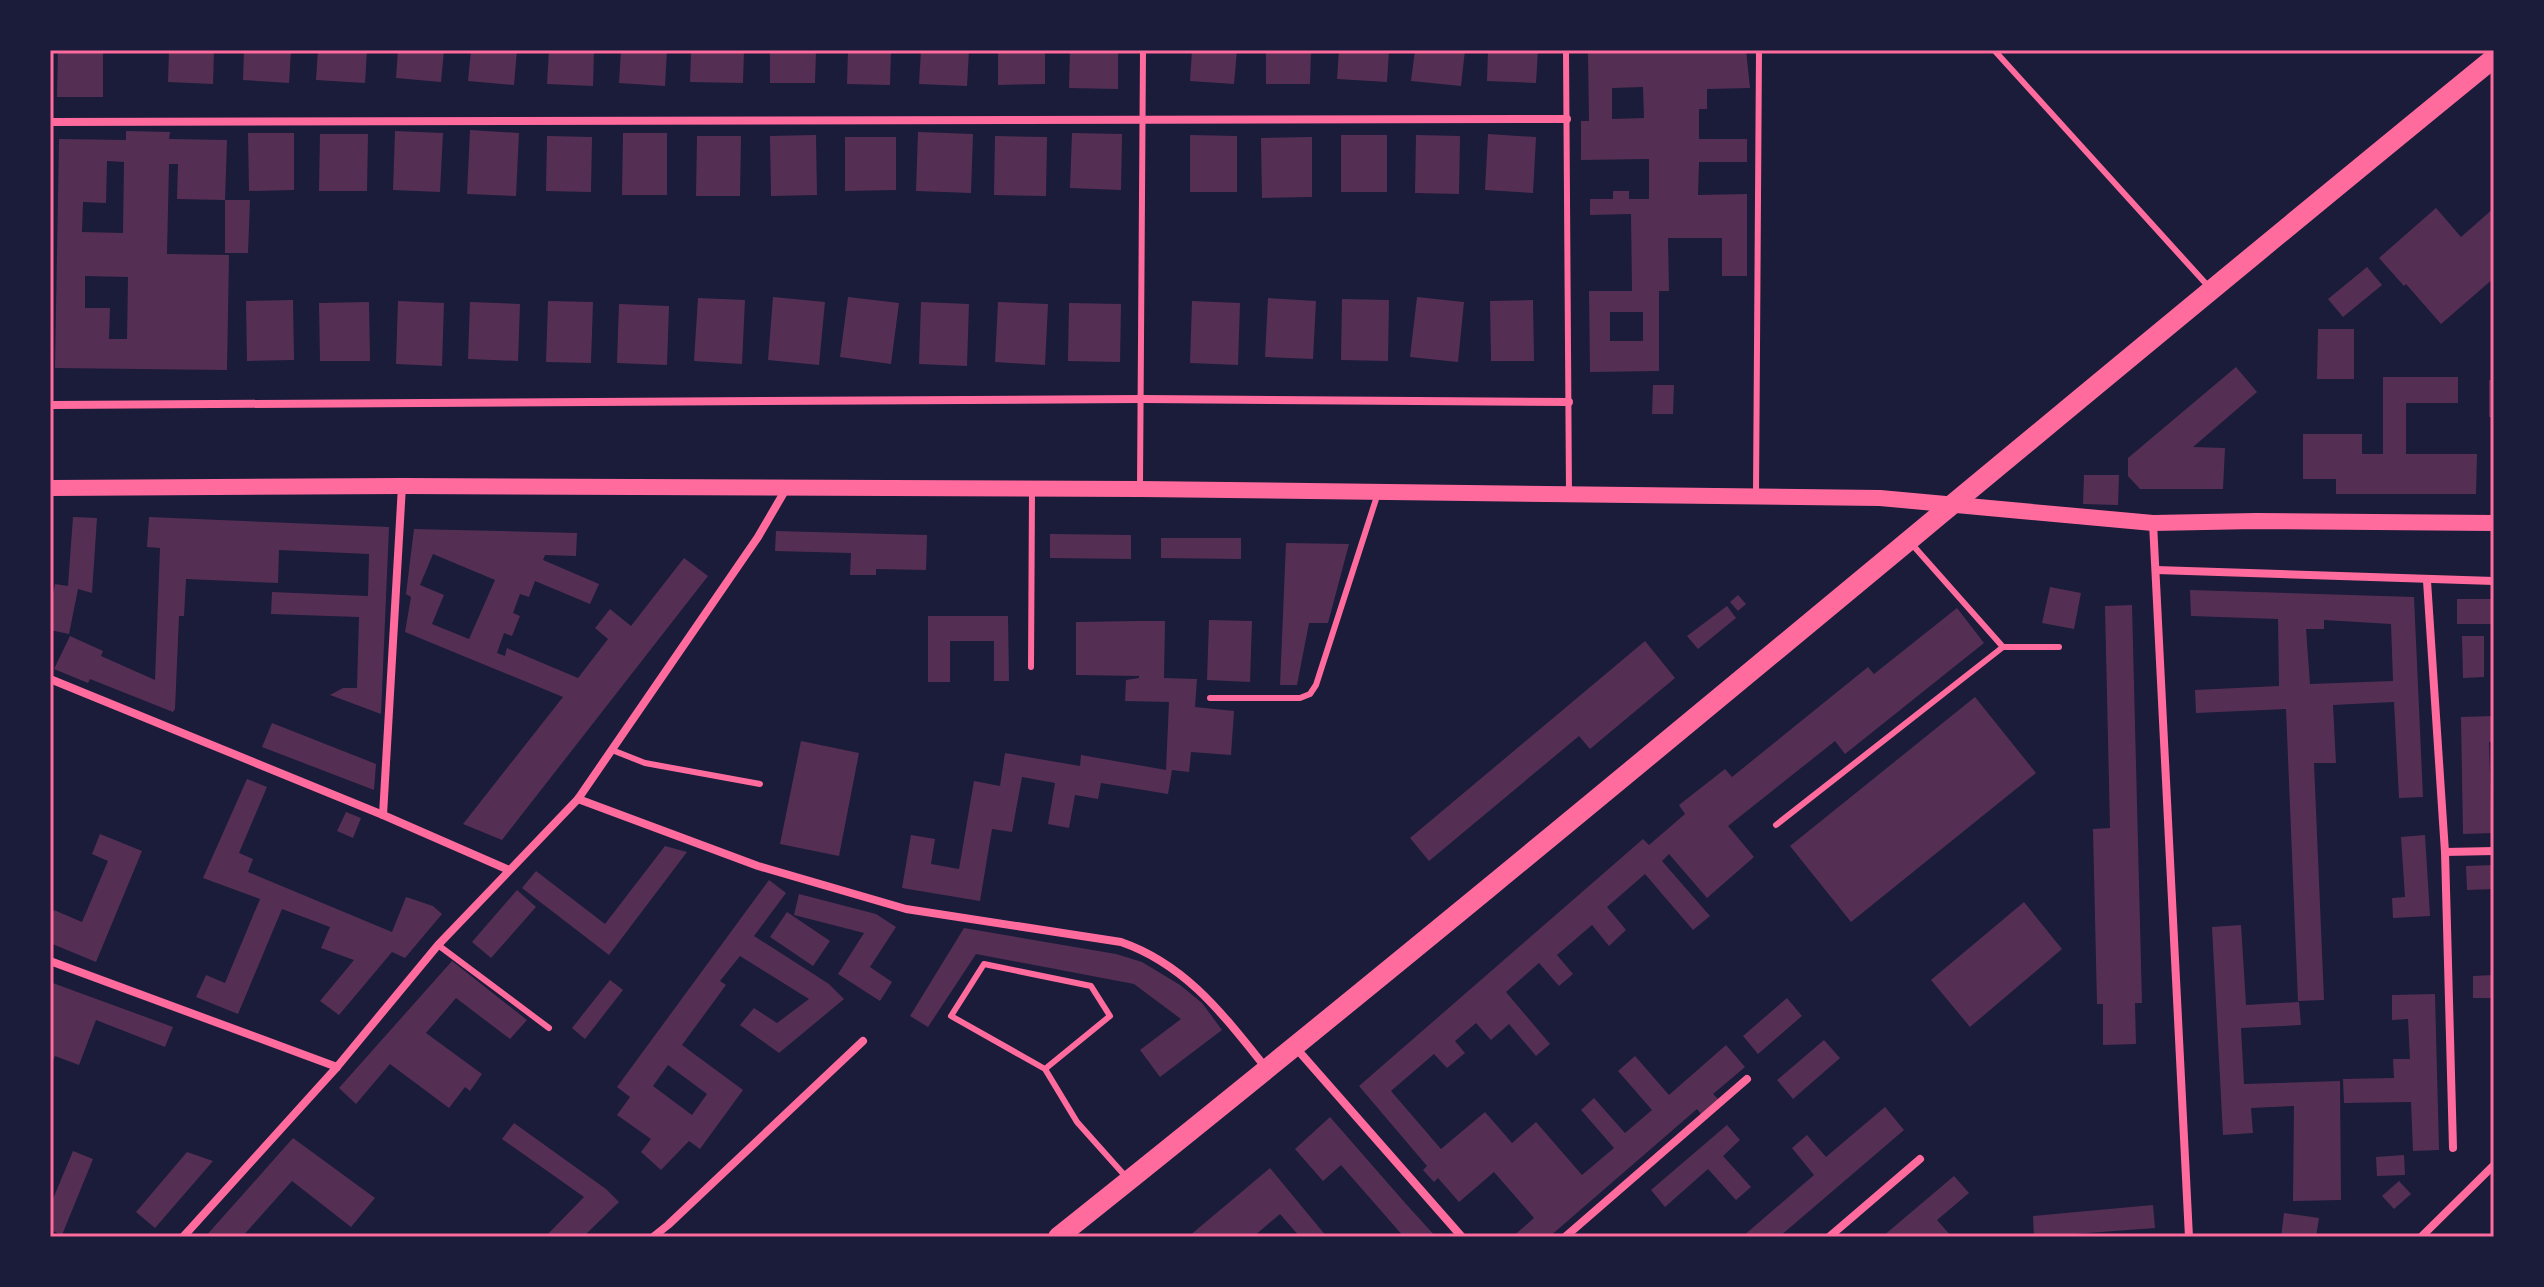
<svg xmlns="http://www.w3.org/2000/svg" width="2544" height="1287" viewBox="0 0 2544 1287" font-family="Helvetica,sans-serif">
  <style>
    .building { fill: #542f53; fill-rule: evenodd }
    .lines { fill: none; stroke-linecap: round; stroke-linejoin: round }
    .service { stroke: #ff6b9d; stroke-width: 6 }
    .minor { stroke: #ff6b9d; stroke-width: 8 }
    .secondary { stroke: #ff6b9d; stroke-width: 16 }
    .primary { stroke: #ff6b9d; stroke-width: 20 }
    .neatline { fill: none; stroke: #ff6b9d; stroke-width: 3 }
  </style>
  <rect width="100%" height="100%" fill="#1b1b3a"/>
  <!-- building -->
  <g class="building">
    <path d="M58,50H103V97H57Z"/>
    <path d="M169,50H214L213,84L168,82Z"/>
    <path d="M244,50H291L289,83L243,80Z"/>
    <path d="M318,50H367L365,83L316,80Z"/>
    <path d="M398,50H444L441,82L396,78Z"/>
    <path d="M471,50H517L514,85L468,81Z"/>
    <path d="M549,50H594L593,86L547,84Z"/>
    <path d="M621,50H667L665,86L619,83Z"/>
    <path d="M691,50H744L743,83L690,82Z"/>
    <path d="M770,50H816L815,83H770Z"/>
    <path d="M848,50H891L890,85L847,84Z"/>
    <path d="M921,50H969L967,86L919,84Z"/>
    <path d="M998,50H1045V84L998,85Z"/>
    <path d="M1070,50H1118V89L1069,88Z"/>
    <path d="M1192,50H1237L1234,84L1190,81Z"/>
    <path d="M1266,50H1311L1310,84H1266Z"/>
    <path d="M1339,50H1389L1387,82L1337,79Z"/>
    <path d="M1415,50H1465L1461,86L1411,81Z"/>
    <path d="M1488,50H1538L1536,83L1487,81Z"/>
    <path d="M1588,50H1746L1750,88L1707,89V109H1699V139H1747V162H1699L1698,195L1747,194V276H1722V238H1668L1669,291H1659V371L1590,372L1589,291H1632L1631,214L1590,215V199H1613V191H1629V199H1649V159L1581,160V121H1589ZM1643,87L1644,118L1612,119V88ZM1610,312H1643V341H1610Z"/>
    <path d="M470,130L519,133L516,196L467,194Z"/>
    <path d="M126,131L170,132L169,139L227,140L225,200L177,199L178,164H169L167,254L229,255L227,370L55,368L59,139L126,140ZM107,161L124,162L123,233L82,232L83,202L106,203ZM85,276L128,277L127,339H109L110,308H85Z"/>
    <path d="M395,131L443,133L440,192L393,190Z"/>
    <path d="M918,132L973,134L971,193L916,191Z"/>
    <path d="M248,133H294V190L249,191Z"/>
    <path d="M623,133H667V195H622Z"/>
    <path d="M1072,133L1122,134L1121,190L1070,188Z"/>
    <path d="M320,134H368L367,191H319Z"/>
    <path d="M1488,134L1536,137L1533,193L1485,190Z"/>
    <path d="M816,135L817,195L771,196L770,136Z"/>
    <path d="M1190,135L1237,136V192H1190Z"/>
    <rect x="1341" y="135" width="46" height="57"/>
    <path d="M1416,135L1460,136L1459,194L1415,193Z"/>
    <path d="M547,136L592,137L591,192L546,191Z"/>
    <path d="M697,136H741L740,196H696Z"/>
    <path d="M995,136L1047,137L1046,196L994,195Z"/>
    <path d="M845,137H896V190L845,191Z"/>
    <path d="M1312,137V197L1262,198L1261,138Z"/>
    <path d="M225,200H250L248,253H225Z"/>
    <path d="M2436,208L2461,237L2494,208V263L2492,265L2494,278L2441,324L2406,284L2404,286L2379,258Z"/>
    <path d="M2367,267L2382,285L2343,317L2328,299Z"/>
    <path d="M773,297L825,302L819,365L768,360Z"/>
    <path d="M848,297L899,303L891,364L840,357Z"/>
    <path d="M1417,297L1464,302L1458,362L1410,357Z"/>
    <path d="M698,298L745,300L742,364L694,361Z"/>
    <path d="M1268,298L1316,301L1313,359L1265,357Z"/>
    <path d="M1342,299L1389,300L1388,361L1341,360Z"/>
    <path d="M293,300L294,360L247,361L246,301Z"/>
    <path d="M1533,300L1534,361H1491L1490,301Z"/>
    <path d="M398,301L444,303L442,366L396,364Z"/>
    <path d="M548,301L593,302L591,363L546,362Z"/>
    <path d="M1192,301L1240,303L1238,365L1190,363Z"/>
    <path d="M369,302L370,361H320L319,303Z"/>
    <path d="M470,302L520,304L518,361L468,359Z"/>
    <path d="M921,302L969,304L967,366L919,364Z"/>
    <path d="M998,302L1048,304L1045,365L995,362Z"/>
    <path d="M1069,303L1121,304L1120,362L1068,361Z"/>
    <path d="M619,304L669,306L667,365L617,363Z"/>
    <path d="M2318,329H2354V379H2317Z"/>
    <path d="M2236,367L2257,392L2193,447L2225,448L2223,489H2140L2128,476V458Z"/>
    <path d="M2383,377H2458V403H2406V454H2477L2476,494H2336V479H2303V434H2362V454H2383Z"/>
    <rect x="2489" y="380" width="5" height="37"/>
    <path d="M1653,385H1674L1673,414H1652Z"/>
    <path d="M2084,475H2119L2118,505L2083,504Z"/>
    <path d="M73,517L97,518L92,593L78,589L69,634L50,630V610L55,584L68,586Z"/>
    <path d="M149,517L389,527L381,714L330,695L343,688H357L359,617L271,614L272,592L368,596L369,554L279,550L278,583L186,579L184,616H179L175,709L173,712L90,679L88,683L54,669L70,636L103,651L101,656L155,680L160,548L147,547Z"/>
    <path d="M414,529L577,533L576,556L545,555L543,560L599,584L590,604L535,581L529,597L520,594L513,613L520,616L512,636L504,633L497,653L505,656L507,648L578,678L608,639L595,628L610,609L631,626L684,558L708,576L502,840L463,824L563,697L405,632L411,597L406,594ZM433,554L495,580L469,639L432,624L444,595L420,585Z"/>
    <path d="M776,531L927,535L926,570L876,569V575H850L851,553L775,551Z"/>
    <path d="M1050,534L1131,535V559L1050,558Z"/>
    <path d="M1161,538H1241V559L1161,558Z"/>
    <path d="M1286,543L1349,544L1328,623H1309L1297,685H1280Z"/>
    <path d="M2050,587L2081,593L2074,629L2042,623Z"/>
    <path d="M2190,590L2414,597L2423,797L2399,798L2394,702L2333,705L2336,763H2314L2324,1000L2298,1001L2286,709L2196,713L2195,690L2279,686L2278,619L2191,616ZM2324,620L2391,624L2393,681L2310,684L2306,629H2324Z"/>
    <path d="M1738,595L1746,604L1738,611L1730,602Z"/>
    <rect x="2457" y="599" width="37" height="25"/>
    <path d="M2132,605L2142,1003H2135L2136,1044L2103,1045V1004H2097L2093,829L2110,828L2105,606Z"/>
    <path d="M1727,606L1736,618L1698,649L1687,636Z"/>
    <path d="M1957,608L1984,643L1845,754L1835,741L1728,826L1754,857L1707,898L1669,854L1662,861L1710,916L1693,930L1645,874L1607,907L1626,930L1609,946L1592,925L1557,955L1573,974L1559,986L1539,963L1506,992L1550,1044L1536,1056L1509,1024L1491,1040L1476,1023L1455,1041L1465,1053L1447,1068L1434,1054L1391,1091L1441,1149L1485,1112L1512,1143L1536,1122L1582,1175L1614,1148L1581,1110L1594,1098L1625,1133L1652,1110L1618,1071L1635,1056L1669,1095L1726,1045L1745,1067L1713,1094L1718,1099L1701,1114L1697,1109L1549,1237H1512L1534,1218L1494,1172L1459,1202L1438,1178L1434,1182L1423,1170L1427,1166L1359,1086L1643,839L1649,845L1685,814L1679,805L1725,769L1732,777L1868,667L1874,674Z"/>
    <path d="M928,616H1008L1009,681H994V641H950V682H928Z"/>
    <path d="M1209,620L1252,621L1250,682L1207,680Z"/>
    <path d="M1139,621H1165L1164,678L1197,679L1195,707L1234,711L1231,755L1191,752L1189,772L1172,770L1168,794L1101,783L1098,799L1075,795L1069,828L1048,824L1055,783L1022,777L1012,832L992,829L980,901L902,888L911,835L935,839L931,864L959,869L974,781L1000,786L1005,753L1080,766L1081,755L1166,770L1169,702L1125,701L1126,680L1139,678V676L1076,675V622Z"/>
    <path d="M2462,636H2484V677L2463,678Z"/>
    <path d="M1645,641L1675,678L1590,749L1579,736L1429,861L1410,838Z"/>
    <path d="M1975,697L2036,773L1851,922L1790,846Z"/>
    <path d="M2494,716V742H2489L2491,807H2494V833L2463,834L2461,717Z"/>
    <path d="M272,723L376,764L374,790L262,747Z"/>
    <path d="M801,741L859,753L839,856L780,844Z"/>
    <path d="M247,779L267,787L239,853L253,859L248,872L392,932L406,897L433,906L442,914L405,958L392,952L339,1015L320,1001L354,960L321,948L330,927L282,909L238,1014L196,997L206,975L225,983L260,899L203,878Z"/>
    <path d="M346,812L361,818L353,838L337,831Z"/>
    <path d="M100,834L142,851L96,962L50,943V920L54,910L82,922L108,861L92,854Z"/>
    <path d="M2425,835L2430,916L2393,918L2392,898L2405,897L2401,837Z"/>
    <path d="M665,846L687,852L609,955L522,888L536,871L605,924Z"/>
    <path d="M2494,865V889L2467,890L2466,866Z"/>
    <path d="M769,880L786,893L754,936L829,984L844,999L779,1053L740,1025L754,1008L777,1023L809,999L740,956L720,981L726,985L682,1045L743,1090L700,1149L689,1141L661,1170L641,1152L651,1139L617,1115L630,1097L617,1087ZM668,1065L707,1094L692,1115L653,1086Z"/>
    <path d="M517,890L536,907L491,958L472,942Z"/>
    <path d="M799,894L876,914L896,927L870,967L892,982L880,1001L838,974L864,933L794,915Z"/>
    <path d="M2024,902L2062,949L1970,1027L1931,980Z"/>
    <path d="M787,912L830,941L813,966L770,937Z"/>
    <path d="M2241,925L2246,1005L2299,1002L2301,1025L2241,1028L2244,1084L2340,1081L2341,1200L2293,1201L2294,1106L2251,1108L2253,1133L2223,1135L2212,927Z"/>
    <path d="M964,928L1116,954L1142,962L1180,985L1202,1003L1222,1030L1160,1077L1140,1050L1181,1019L1134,984L976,954L928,1027L910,1016Z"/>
    <path d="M452,961L527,1020L510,1039L456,998L426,1033L482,1074L470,1091L465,1087L449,1108L390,1064L356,1104L339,1088Z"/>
    <path d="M2494,975V998H2473V976Z"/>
    <path d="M610,980L623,990L585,1039L572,1028Z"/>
    <path d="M50,982L173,1027L165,1047L96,1020L79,1065L55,1056L50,1067Z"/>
    <path d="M2435,994L2439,1150L2413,1151L2411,1102L2344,1103L2343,1079L2394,1078L2393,1059H2410L2408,1019L2392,1020V995Z"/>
    <path d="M1787,998L1802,1016L1758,1054L1743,1036Z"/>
    <path d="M1824,1040L1840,1058L1793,1099L1777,1080Z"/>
    <path d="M1885,1107L1904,1130L1779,1237H1742L1814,1175L1792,1148L1807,1135L1826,1157Z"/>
    <path d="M1330,1117L1406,1204L1436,1237H1404L1341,1165L1323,1181L1295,1149Z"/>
    <path d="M514,1123L606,1189L619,1202L583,1237H545L584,1197L502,1139Z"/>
    <path d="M1727,1125L1740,1140L1723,1156L1751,1187L1736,1200L1708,1169L1665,1207L1651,1190Z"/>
    <path d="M293,1138L375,1198L351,1227L292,1181L242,1237H205Z"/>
    <path d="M73,1151L93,1159L62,1235L50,1230V1206Z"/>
    <path d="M187,1152L213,1161L155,1228L136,1212Z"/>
    <path d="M2404,1155L2405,1175L2377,1176L2376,1157Z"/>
    <path d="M1270,1168L1327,1237H1300L1280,1214L1253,1237H1188Z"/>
    <path d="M1954,1176L1969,1193L1937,1220L1952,1237H1882Z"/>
    <path d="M2399,1181L2411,1194L2394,1209L2382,1196Z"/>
    <path d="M2153,1205L2155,1228L2034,1237L2033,1216Z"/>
    <path d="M2284,1213L2319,1218L2316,1237H2281Z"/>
  </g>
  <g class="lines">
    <!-- service -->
    <g class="service">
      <path d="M1566,50L1569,494"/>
      <path d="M1994,50L2208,286"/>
      <path d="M1140,486L1143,50"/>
      <path d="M1756,494L1759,50"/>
      <path d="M2003,647H2059"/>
      <path d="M1031,667L1032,491"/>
      <path d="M1210,698H1300L1310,694L1316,685L1378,493"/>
      <path d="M612,750L645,763L760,784"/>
      <path d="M1776,825L2003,647L1910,542"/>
      <path d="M438,945L549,1028"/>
      <path d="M1045,1069L951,1016L984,964L1091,986L1110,1016L1045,1069L1077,1122L1127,1178"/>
    </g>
    <!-- minor -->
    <g class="minor">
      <path d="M50,122L1567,119"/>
      <path d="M50,405L1143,399L1569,402"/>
      <path d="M2153,523L2189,1237"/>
      <path d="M2156,570L2494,581"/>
      <path d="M2427,581L2445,852L2453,1148"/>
      <path d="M50,679L383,815L509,870"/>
      <path d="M578,799L758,866L906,909L1121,942C1187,965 1224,1016 1266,1068"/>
      <path d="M383,815L402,486"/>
      <path d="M2445,852L2494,851"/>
      <path d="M50,961L337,1067"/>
      <path d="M1296,1048L1462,1237"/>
      <path d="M183,1237L337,1067L438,945L578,799L758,537L786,489"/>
      <path d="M653,1237L668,1225L863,1041"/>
      <path d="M1565,1237L1747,1079"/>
      <path d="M1829,1237L1920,1159"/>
      <path d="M2421,1237L2494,1165"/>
    </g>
    <!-- secondary -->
    <path class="secondary" d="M50,488L402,486L1140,489L1880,498L2153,523L2256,521L2494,523"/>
    <!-- primary -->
    <path class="primary" d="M1058,1237C1542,851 2014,449 2494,58"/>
  </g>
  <!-- border -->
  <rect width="2544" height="1287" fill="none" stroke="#1b1b3a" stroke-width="104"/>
  <rect x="52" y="52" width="2440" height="1183" class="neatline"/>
</svg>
